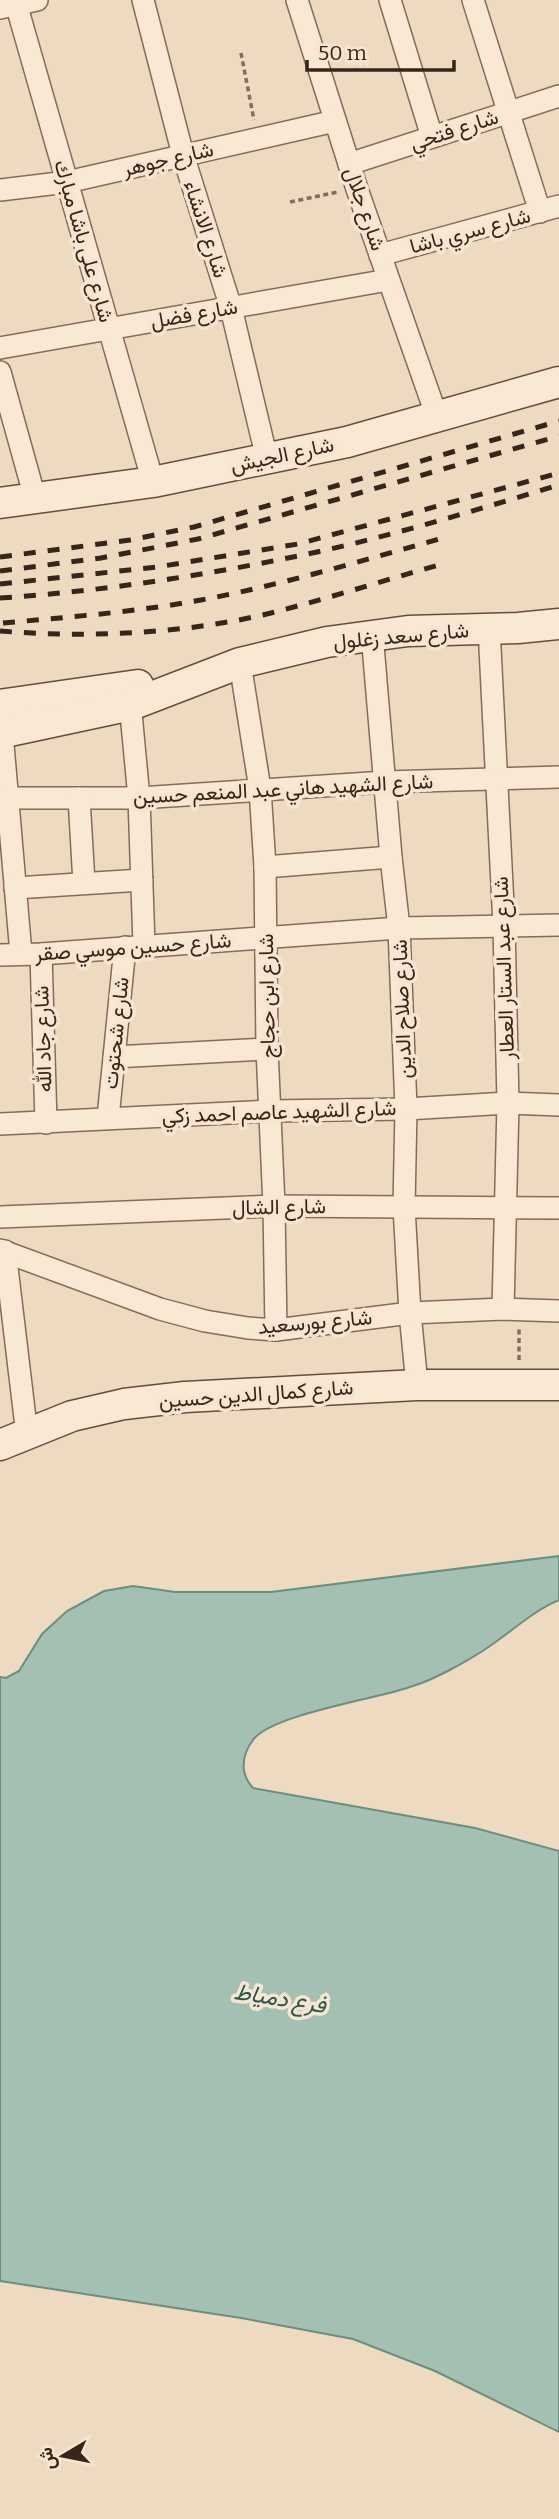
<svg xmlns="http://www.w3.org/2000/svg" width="559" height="2519" viewBox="0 0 559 2519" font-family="Bitter,Vazirmatn,serif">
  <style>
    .water { fill: #a3c0b3; stroke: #6a8e80; stroke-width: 2 }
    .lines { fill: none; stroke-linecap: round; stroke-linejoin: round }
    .minor-casing { stroke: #886a58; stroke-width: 24 }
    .secondary-casing { stroke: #694b3b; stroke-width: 33 }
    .path { stroke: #886a58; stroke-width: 3.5; stroke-dasharray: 5 3.5; stroke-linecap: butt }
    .minor { stroke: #f9e8d3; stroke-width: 21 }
    .secondary { stroke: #f9e8d3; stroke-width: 30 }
    .rail { stroke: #37251c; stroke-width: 5; stroke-dasharray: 12 12; stroke-linecap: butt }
    .labels { text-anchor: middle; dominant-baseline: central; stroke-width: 7; stroke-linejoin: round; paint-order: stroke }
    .street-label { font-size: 21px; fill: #37251c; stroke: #f6e5d0 }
    .water-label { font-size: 23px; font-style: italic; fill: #2b574e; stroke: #f6e5d0 }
  </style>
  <rect width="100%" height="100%" fill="#eedac0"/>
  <!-- water -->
  <path class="water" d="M559,1556V1600C531,1612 509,1634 484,1650C466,1662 433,1680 413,1686C378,1699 272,1714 253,1740C241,1756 240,1774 253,1788L475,1828L559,1851V2432L435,2371L353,2339L241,2318L0,2281V1677L6,1678L19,1671L42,1634L67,1611L104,1591L133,1586L175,1592H271Z"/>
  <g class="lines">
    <defs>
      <g id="minor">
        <path d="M15,0L153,482"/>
        <path d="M143,0L183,155L231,308L267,459"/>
        <path d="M297,0L357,189L437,417"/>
        <path d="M390,0L432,137"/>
        <path d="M473,0L540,212"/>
        <path d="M0,8L37,0"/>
        <path d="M349,164L559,96"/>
        <path d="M0,190L67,182L335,121"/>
        <path d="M380,255L559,206"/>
        <path d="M0,348L388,280"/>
        <path d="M0,372L35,498"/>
        <path d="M489,628L504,925L508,1103L503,1309"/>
        <path d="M372,634L391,857L399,928L406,1109L404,1207L410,1313L417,1385"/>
        <path d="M240,663L260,789L265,867L267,1049L274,1206L276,1330"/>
        <path d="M129,692L139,798L144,945"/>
        <path d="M2,733L21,954"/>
        <path d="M8,798H139L385,782L559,777"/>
        <path d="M79,798L84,883"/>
        <path d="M265,867L391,857"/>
        <path d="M15,888L142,880"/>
        <path d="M41,954L46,1123"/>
        <path d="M0,955L41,954L399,928L559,925"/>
        <path d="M114,1057L267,1049"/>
        <path d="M108,1118L125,947"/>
        <path d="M0,1124L270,1111L406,1109L508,1103L559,1105"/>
        <path d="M0,1217L274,1206L559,1208"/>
        <path d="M0,1250L160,1309L205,1321L248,1328L276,1330L410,1313L503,1309L559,1311"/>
        <path d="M5,1251L27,1435"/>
      </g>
      <g id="secondary">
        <path d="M0,503L153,482L347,442L559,382"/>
        <path d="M0,705L138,685"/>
        <path d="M0,733L131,705L240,663L327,642L408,631L518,628L559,624"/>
        <path d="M0,1445L72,1416L124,1404L185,1397L417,1385H559"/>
      </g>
    </defs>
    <!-- minor casing -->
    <use href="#minor" class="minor-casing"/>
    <!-- secondary casing -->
    <use href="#secondary" class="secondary-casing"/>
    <!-- path -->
    <g class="path">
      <path d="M241,53L254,120"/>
      <path d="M290,202L338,192"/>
      <path d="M519,1360V1329"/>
    </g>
    <!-- minor -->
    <use href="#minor" class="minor"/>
    <!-- secondary -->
    <use href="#secondary" class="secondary"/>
    <!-- rail -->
    <g class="rail">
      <path d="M0,557L130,540L194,527L559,421"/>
      <path d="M0,571L101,558L198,539L559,436"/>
      <path d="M0,584L157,567L298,544L559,473"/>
      <path d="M0,598C106,591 213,574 317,552C399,534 479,509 559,485"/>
      <path d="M3,623C69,617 136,612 201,600C281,585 361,561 439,539"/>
      <path d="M0,631C88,638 185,634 271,613C330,598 388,579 446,563"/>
    </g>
  </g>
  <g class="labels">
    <!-- street labels -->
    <g class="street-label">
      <text transform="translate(454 130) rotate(-18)">شارع فتحي</text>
      <text transform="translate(168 159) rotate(-13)">شارع جوهر</text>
      <text transform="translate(365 209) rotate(71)">شارع جلال</text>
      <text transform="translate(206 229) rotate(72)">شارع الانشاء</text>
      <text transform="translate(470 231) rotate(-15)">شارع سري باشا</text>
      <text transform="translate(84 241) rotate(74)">شارع على باشا مبارك</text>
      <text transform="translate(194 314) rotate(-10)">شارع فضل</text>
      <text transform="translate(282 455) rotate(-12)">شارع الجيش</text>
      <text transform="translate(401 636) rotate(-5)">شارع سعد زغلول</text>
      <text transform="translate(283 789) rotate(-3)">شارع الشهيد هاني عبد المنعم حسين</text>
      <text transform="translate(133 947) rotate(-4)">شارع حسين موسي صقر</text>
      <text transform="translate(504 968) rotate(-92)">شارع عبد الستار العطار</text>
      <text transform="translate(267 996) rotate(-91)">شارع ابن حجاج</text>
      <text transform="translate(402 1009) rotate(-92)">شارع صلاح الدين</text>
      <text transform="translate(116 1033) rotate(-84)">شارع شحتوت</text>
      <text transform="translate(43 1039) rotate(-92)">شارع جاد الله</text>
      <text transform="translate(279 1112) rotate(-2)">شارع الشهيد عاصم احمد زكي</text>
      <text transform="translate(279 1207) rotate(-1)">شارع الشال</text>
      <text transform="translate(315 1322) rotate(-5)">شارع بورسعيد</text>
      <text transform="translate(256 1394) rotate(-4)">شارع كمال الدين حسين</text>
    </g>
    <!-- water labels -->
    <g class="water-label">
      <text transform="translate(280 1998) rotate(9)">فرع دمياط</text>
    </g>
  </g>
  <!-- north arrow -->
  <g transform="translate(63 2456) rotate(260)" stroke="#f6e5d0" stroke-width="5" paint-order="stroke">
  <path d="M0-5L12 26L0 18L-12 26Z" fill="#37251c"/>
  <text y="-10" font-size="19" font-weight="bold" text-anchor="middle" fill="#37251c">ش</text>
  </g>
  <!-- scale -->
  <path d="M307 60v10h147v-10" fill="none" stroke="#37251c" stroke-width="3.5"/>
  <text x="318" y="60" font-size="21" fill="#37251c" stroke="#f6e5d0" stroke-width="5" paint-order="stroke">50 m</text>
</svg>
